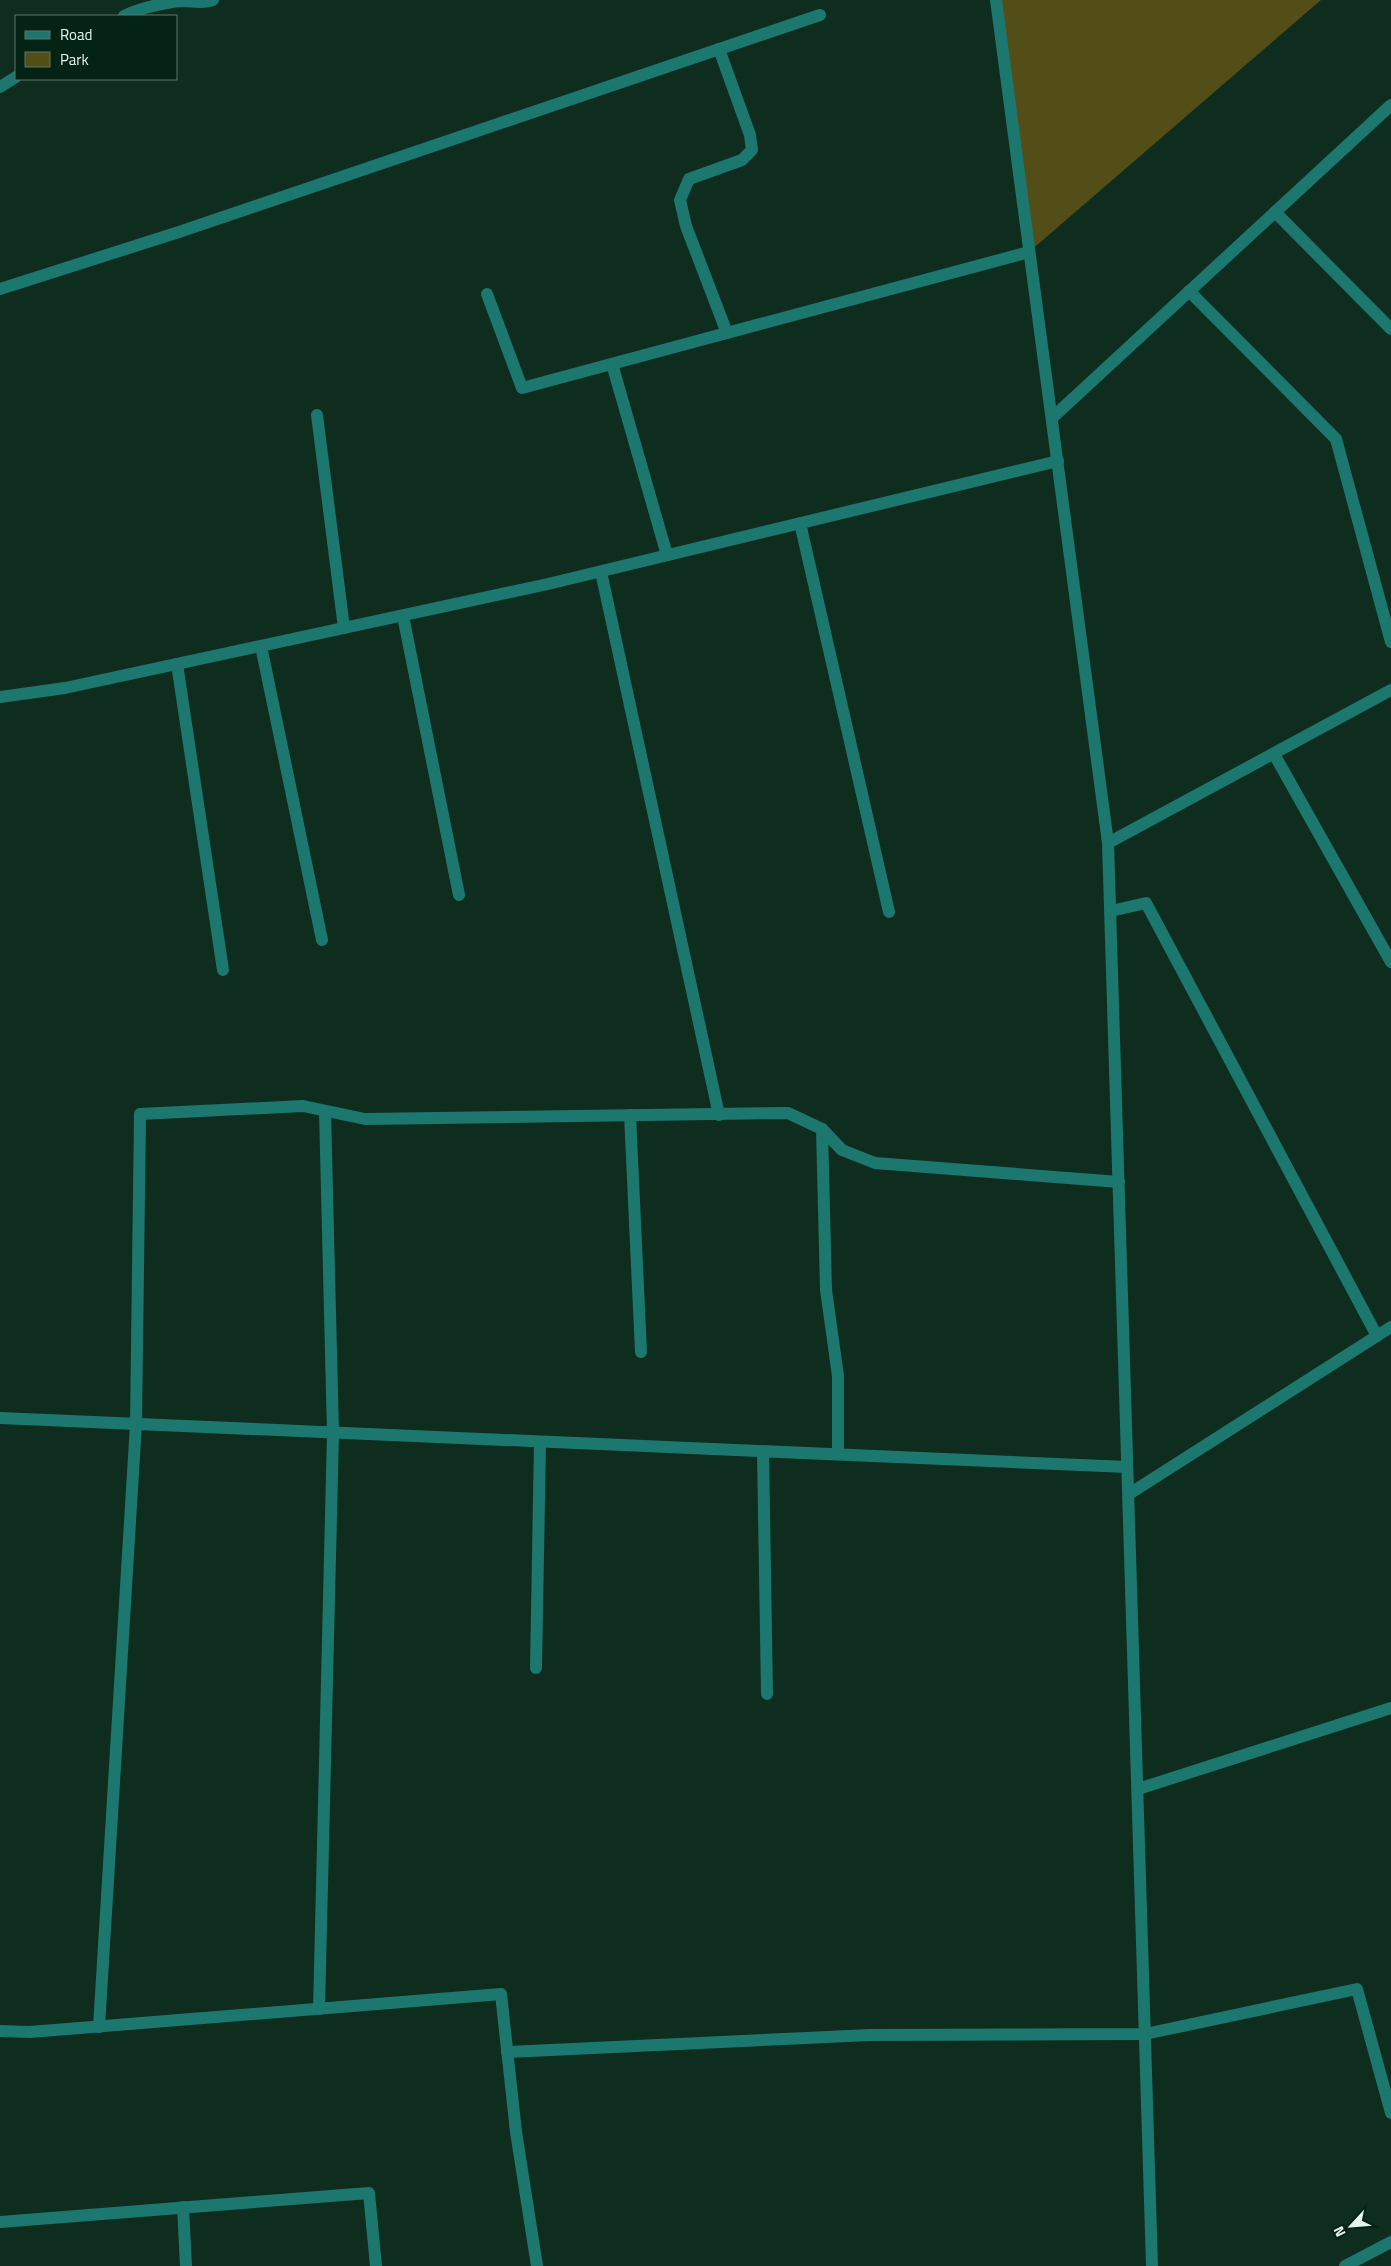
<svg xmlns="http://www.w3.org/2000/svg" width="1391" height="2266" viewBox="0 0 1391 2266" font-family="'Titillium Web',sans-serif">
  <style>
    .green { fill: #534e17 }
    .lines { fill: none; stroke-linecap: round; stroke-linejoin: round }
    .minor { stroke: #1c776f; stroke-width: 12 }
  </style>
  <rect width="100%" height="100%" fill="#0e2d1e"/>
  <!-- green -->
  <path class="green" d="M996,0H1321L1029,252Z"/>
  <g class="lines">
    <!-- minor -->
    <g class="minor">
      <path d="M996,0L1108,843L1152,2266"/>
      <path d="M124,16C137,9 166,2 182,1C193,1 203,4 213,0"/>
      <path d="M719,49L750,135L752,150L742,160L689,179L680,200L686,226L727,333"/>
      <path d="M0,87L16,77"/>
      <path d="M1275,212L1391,329"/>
      <path d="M0,289L179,232L820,15"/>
      <path d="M1189,291L1336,439L1391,642"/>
      <path d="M487,294L522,388L1029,252"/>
      <path d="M612,364L667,555"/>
      <path d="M317,415L344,628"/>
      <path d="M1052,418L1391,105"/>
      <path d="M800,523L889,912"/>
      <path d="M601,572L719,1115"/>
      <path d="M403,616L459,895"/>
      <path d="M261,646L322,940"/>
      <path d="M177,664L223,970"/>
      <path d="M0,697L65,688L548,584L1058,461"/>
      <path d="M1274,754L1391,962"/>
      <path d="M1108,843L1391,690"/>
      <path d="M1111,911L1146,903L1377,1336"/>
      <path d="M630,1115L641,1352"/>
      <path d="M822,1129L826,1290L838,1376V1454"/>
      <path d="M0,1418L1127,1467"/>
      <path d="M763,1452L767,1694"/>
      <path d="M1129,1494L1391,1327"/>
      <path d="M536,1668L540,1442"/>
      <path d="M1138,1789L1391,1708"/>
      <path d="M319,2009L333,1433L325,1111"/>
      <path d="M99,2027L136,1424L140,1114L303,1106L365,1119L788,1113L822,1129L842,1150L875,1163L1119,1182"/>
      <path d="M0,2031L30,2032L501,1994L516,2132L537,2266"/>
      <path d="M507,2052L870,2035L1145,2034L1357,1989L1391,2113"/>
      <path d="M183,2207L186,2266"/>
      <path d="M0,2222L369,2193L376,2266"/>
      <path d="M1345,2266L1391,2242"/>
    </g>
  </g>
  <!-- legend -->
  <rect x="15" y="15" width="162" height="65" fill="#042314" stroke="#5e776a"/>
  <rect x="25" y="31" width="25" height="8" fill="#1c776f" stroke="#5e776a"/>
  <text x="60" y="40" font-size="15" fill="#e4f5ea">Road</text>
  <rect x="25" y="52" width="25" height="15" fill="#534e17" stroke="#5e776a"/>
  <text x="60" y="65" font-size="15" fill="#e4f5ea">Park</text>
  <!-- north arrow -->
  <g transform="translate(1351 2226) rotate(244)" stroke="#042314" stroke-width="4" paint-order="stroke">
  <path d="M0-4L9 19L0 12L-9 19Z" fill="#e4f5ea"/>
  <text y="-8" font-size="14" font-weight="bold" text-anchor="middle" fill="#e4f5ea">N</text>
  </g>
</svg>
